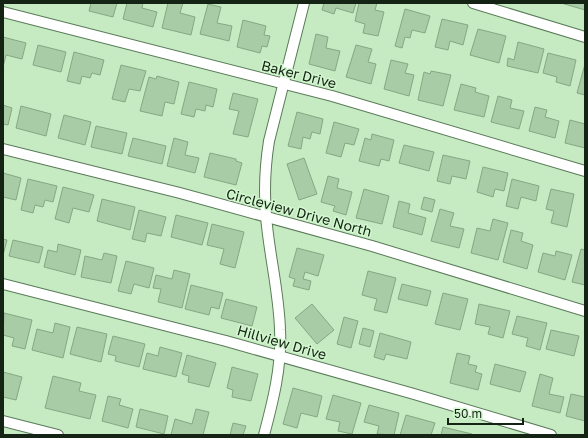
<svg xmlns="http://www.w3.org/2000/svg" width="588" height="438" viewBox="0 0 588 438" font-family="'Golos Text',sans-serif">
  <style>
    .building { fill: #a8cca5; stroke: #85a883 }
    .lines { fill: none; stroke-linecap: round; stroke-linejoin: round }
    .minor-casing { stroke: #5a7b58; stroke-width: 12 }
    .minor { stroke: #fff; stroke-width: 10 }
    .labels { text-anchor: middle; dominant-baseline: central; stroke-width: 3; stroke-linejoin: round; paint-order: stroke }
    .street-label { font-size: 14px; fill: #152314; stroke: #d3f8d0 }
  </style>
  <rect width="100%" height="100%" fill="#c6ebc3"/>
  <!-- building -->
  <g class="building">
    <path d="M91,3H117L113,17L89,11Z"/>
    <path d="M127,3H143L142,8L157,12L153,27L123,19Z"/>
    <path d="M168,3H183L180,13L195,17L191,35L162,28Z"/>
    <path d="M324,3H356L353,13L336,8L334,14L322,10Z"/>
    <path d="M359,3H377L375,10L384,12L378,36L363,33L365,24L355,21Z"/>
    <path d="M561,3H585V10Z"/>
    <path d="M208,4L221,7L217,23L232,26L229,41L200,34Z"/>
    <path d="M405,9L430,16L425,33L412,30L410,38L405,37L402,48L395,46Z"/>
    <path d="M442,19L468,25L463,45L450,41L448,50L435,47Z"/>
    <path d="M243,20L266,26L264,35L270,36L267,47L262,46L260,53L237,47Z"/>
    <path d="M478,29L506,36L499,63L470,55Z"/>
    <path d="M316,34L328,37L326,48L340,51L335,71L309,64Z"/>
    <path d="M3,37L26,43L22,59L6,55L3,67Z"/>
    <path d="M518,42L544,49L538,73L507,66L508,58L514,60Z"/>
    <path d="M38,45L66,52L61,72L33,65Z"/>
    <path d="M356,45L372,49L368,62L376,64L371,84L346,77Z"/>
    <path d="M74,52L104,60L100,75L92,73L90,78L82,76L80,84L67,81Z"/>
    <path d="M548,53L576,60L570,86L556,82L557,77L543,73Z"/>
    <path d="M391,60L408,64L405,73L414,75L409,96L384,89Z"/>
    <path d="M585,64V95L577,93Z"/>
    <path d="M121,65L146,71L140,91L129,89L125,102L112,99Z"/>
    <path d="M431,71L451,75L443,106L418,100L424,72L430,74Z"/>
    <path d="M157,76L179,82L174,104L165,102L162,116L140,111L149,77L156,79Z"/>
    <path d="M189,82L217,89L213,107L206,105L205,111L196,109L194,117L181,114Z"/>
    <path d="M461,84L476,88L475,92L489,96L484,117L454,110Z"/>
    <path d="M233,93L258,99L248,137L233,134L239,111L229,109Z"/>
    <path d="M498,96L512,100L510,108L524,111L519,129L491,122Z"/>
    <path d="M3,105L12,108L8,125L3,124Z"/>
    <path d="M21,106L51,114L46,136L16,128Z"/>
    <path d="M535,107L547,110L545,117L559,121L555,138L529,131Z"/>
    <path d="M297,112L323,119L320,134L312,132L310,139L303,137L301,149L288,146Z"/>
    <path d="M64,115L91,122L85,145L58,138Z"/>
    <path d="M570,120L585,124V148L565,143Z"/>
    <path d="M334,122L359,129L354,145L345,143L341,157L326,153Z"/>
    <path d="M96,126L127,133L122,154L91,147Z"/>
    <path d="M372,134L394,140L389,161L381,159L379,166L359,161L365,138L371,140Z"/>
    <path d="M133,138L166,146L162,164L128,156Z"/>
    <path d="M174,138L188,142L185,155L199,158L195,173L167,166Z"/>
    <path d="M404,145L434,152L429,171L399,163Z"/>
    <path d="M210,153L236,159V161L242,163L236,185L204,177Z"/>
    <path d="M443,155L470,161L466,179L452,176L450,184L437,181Z"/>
    <path d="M304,158L317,194L299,200L287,164Z"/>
    <path d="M483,167L508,173L504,191L495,189L493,197L477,192Z"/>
    <path d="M3,173L21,178L16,200L3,197Z"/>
    <path d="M328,176L339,179L337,188L352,192L346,215L333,211L335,206L321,202Z"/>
    <path d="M28,179L57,186L53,202L45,200L43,207L35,205L33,213L21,210Z"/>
    <path d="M512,179L539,186L536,201L521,197L518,209L506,206Z"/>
    <path d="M63,187L94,195L89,212L73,208L69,223L55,219Z"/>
    <path d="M364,189L389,196L382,224L356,218Z"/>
    <path d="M551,189L574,194L567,227L551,223L554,211L546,209Z"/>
    <path d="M424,197L435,200L432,212L421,209Z"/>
    <path d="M102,199L135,207L130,230L97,221Z"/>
    <path d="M399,201L410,204L408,213L426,218L422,235L393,227Z"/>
    <path d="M440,209L454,213L450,226L464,229L459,248L431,241Z"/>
    <path d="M139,210L166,217L161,236L147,233L145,242L132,239Z"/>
    <path d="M176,215L208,223L202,245L171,237Z"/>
    <path d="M493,219L508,223L498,260L471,253L477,228L490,231Z"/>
    <path d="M212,224L244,232L235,268L220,264L224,249L207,245Z"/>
    <path d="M511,230L523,233L521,241L533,245L527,269L503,262Z"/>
    <path d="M3,239L7,240L3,255Z"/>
    <path d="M13,240L43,247L39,263L9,256Z"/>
    <path d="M58,244L81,250L75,275L44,267L48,250L57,252Z"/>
    <path d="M297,248L324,255L318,276L305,272L303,279L311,281L309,290L293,286L295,279L289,277Z"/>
    <path d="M581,249L585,250V285L572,282Z"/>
    <path d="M556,251L572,255L565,280L538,272L543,253L555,256Z"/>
    <path d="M104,253L117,256L111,283L81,277L85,256L102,260Z"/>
    <path d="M126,261L154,268L149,288L134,284L131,294L118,291Z"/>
    <path d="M174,270L190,274L182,308L158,302L161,289L153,288L156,275L172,279Z"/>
    <path d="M368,271L396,278L387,313L374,310L377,299L362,295Z"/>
    <path d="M402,284L431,291L427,306L398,299Z"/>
    <path d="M191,285L223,293L219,309L211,307L209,315L185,309Z"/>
    <path d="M443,293L468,299L460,330L435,324Z"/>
    <path d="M226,299L257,307L252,326L221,318Z"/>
    <path d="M312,304L334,330L317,344L295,318Z"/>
    <path d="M479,304L510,311L503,338L488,334L490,327L475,324Z"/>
    <path d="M4,313L32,320L25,349L12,346L14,338L3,335Z"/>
    <path d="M517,316L547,323L540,350L526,346L528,338L512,334Z"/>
    <path d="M344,317L358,321L351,348L337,344Z"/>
    <path d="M55,323L70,327L63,358L32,350L37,329L53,333Z"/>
    <path d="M77,327L107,334L101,362L70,354Z"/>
    <path d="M363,328L374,331L370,347L359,344Z"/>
    <path d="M551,330L579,336L574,356L546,349Z"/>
    <path d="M380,333L411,342L407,359L386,354L384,360L374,357Z"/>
    <path d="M113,336L145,344L139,367L115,361L116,356L108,354Z"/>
    <path d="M160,347L182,353L176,377L143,369L147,353L158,356Z"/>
    <path d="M457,353L470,356L468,364L477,366L475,372L482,374L478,390L450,383Z"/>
    <path d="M187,355L216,363L209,387L188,382L189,376L182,374Z"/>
    <path d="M495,364L526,372L520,392L490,384Z"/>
    <path d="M232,367L258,374L251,401L232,397L233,390L227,388Z"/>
    <path d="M3,372L22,377L16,400L3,397Z"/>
    <path d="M540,374L553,378L549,394L564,397L560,413L532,406Z"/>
    <path d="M53,376L81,383L79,391L96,395L90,419L45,408Z"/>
    <path d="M293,388L322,396L317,417L301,413L297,428L283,424Z"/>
    <path d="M571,394L585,397V421L566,416Z"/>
    <path d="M333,395L361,403L352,434L338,431L340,422L326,419Z"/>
    <path d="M108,396L121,399L119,405L133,409L128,428L102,421Z"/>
    <path d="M369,405L399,413L394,435L377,434L379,426L364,422Z"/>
    <path d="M140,409L168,416L164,434L136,427Z"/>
    <path d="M196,409L209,412L203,435H171L175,419L192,424Z"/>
    <path d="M406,415L435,423L431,435H400Z"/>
    <path d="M233,423L246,426L243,435H230Z"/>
    <path d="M443,427L472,434V435H441Z"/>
  </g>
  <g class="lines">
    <defs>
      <g id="minor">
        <path d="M473,3L585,37"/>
        <path d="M3,12L332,96L585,171"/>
        <path d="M3,149L180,193L372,246L585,311"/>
        <path d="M3,284L226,341L414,394L551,435"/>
        <path d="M3,421L58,435"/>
        <path d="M264,435C273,401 282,366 280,330C279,292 269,254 266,216C264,191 265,166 269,141L304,3"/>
      </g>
    </defs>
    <!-- minor casing -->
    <use href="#minor" class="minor-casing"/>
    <!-- minor -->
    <use href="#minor" class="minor"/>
  </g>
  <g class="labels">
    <!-- street labels -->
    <g class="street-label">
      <text transform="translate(299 74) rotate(14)">Baker Drive</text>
      <text transform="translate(299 212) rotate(15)">Circleview Drive North</text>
      <text transform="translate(282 342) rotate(16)">Hillview Drive</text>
    </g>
  </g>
  <!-- border -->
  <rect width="588" height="438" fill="none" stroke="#152314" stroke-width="8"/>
  <!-- scale -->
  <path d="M448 418v6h75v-6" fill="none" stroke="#152314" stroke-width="2"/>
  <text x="454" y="418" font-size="12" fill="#152314" stroke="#d3f8d0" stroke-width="3" paint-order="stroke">50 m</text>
</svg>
